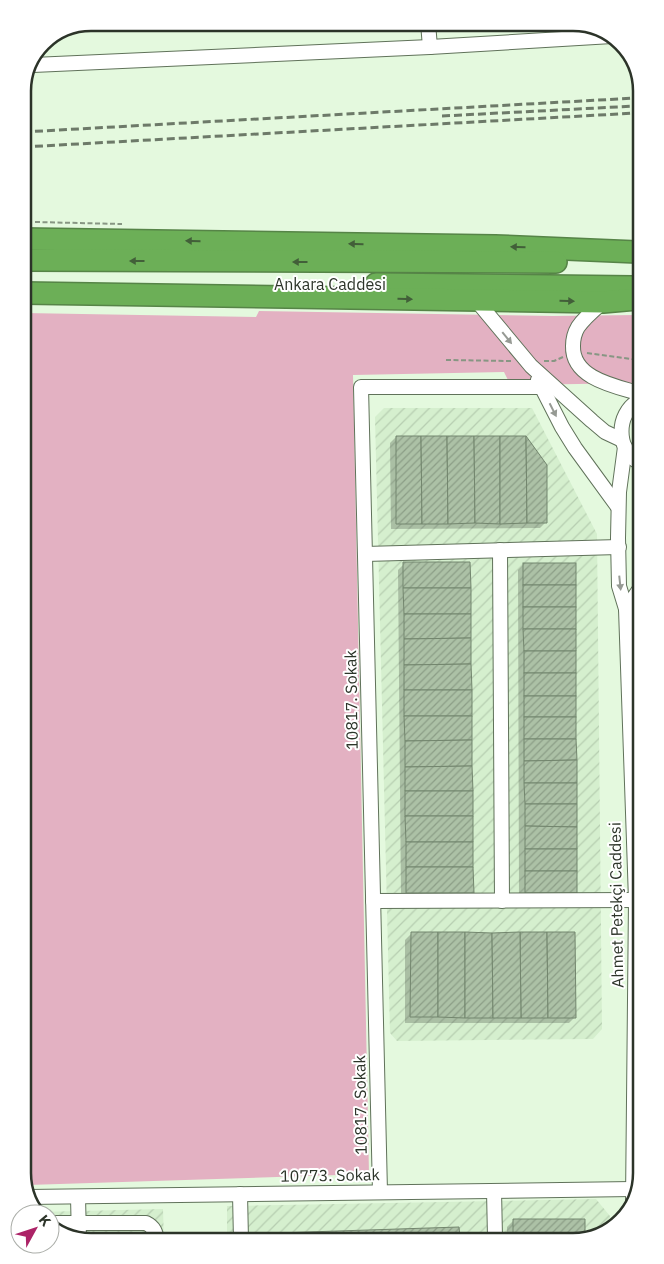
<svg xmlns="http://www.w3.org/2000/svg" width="664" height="1264" font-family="'IBM Plex Sans',sans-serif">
<defs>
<pattern id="industrial-furrows" width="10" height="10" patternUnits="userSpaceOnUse" patternTransform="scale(1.25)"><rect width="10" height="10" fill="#d5efce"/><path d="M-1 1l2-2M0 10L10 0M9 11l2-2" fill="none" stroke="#b7ceb1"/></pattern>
<pattern id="building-hatch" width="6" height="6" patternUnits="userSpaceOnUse" patternTransform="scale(1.25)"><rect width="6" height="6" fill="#acc1a6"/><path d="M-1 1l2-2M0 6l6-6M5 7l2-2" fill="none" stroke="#8c9e87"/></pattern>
</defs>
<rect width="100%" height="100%" fill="#e4f9de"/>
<!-- industrial -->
<g fill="url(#industrial-furrows)">
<path d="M384,408H532L597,534L602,1029L593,1039L397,1041L390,1033L375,417Z"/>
<path d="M596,1199L610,1216V1227L599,1236L227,1240V1206Z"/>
<path d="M163,1209L164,1241H87L53,1230L50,1226V1214H40L38,1212Z"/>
</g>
<!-- green -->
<path fill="#e3b1c2" d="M259,311L553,316L637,315L638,383L517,385L509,382L504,372L353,375L369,1174L28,1185L24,313L256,317Z"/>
<!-- shadow -->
<g fill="#0003">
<path d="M380,23H389L386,25Z"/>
<path d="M396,437L546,522L540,528L391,529L390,443Z"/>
<path d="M404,564L472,892L466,898L401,899L398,570Z"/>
<path d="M524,564L576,892L570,898H519L518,570Z"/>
<path d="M411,934L575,1017L569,1023H405V940Z"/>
<path d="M513,1221H583L584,1236L507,1237V1227Z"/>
</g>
<!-- building -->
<g fill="url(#building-hatch)" stroke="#73866e">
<path d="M396,436H421L422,524H396Z"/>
<path d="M421,436H447L448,524H422Z"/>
<path d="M447,436H474L475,523L448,524Z"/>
<path d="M474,436H500V524L475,523Z"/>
<path d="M500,436H526L527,523L500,524Z"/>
<path d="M526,436L547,465V523H527Z"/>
<path d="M403,562H470L471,588H403Z"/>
<rect x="523" y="563" width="53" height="22"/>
<rect x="523" y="585" width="53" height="22"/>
<path d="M403,588H471V614H404Z"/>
<rect x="523" y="607" width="53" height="22"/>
<path d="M404,614H471V638L404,639Z"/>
<path d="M523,629H576V651H524Z"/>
<path d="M471,638V664L404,665V639Z"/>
<rect x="524" y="651" width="52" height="22"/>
<path d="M471,664L472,690H404V665Z"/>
<rect x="524" y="673" width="52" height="23"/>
<rect x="404" y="690" width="68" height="26"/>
<rect x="524" y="696" width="52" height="21"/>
<path d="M404,716H472V740L405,741Z"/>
<rect x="524" y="717" width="52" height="22"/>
<path d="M524,739H576L577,760L524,761Z"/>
<path d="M472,740V766L405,767V741Z"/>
<path d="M577,760V783H524V761Z"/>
<path d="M472,766L473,791H405V767Z"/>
<path d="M524,783H577V804H525Z"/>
<rect x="405" y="791" width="68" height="25"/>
<path d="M525,804H577V827L525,826Z"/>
<path d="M405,816H473V842H406Z"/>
<path d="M525,826L577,827V849H525Z"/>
<rect x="406" y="842" width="67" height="25"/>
<rect x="525" y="849" width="52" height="22"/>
<path d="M406,867H473L474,893H406Z"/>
<rect x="525" y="871" width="52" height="22"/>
<path d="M411,932H438V1017H410Z"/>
<path d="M438,932H465V1018L438,1017Z"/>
<path d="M465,932L492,933L493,1018H465Z"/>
<path d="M520,932H547L548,1018H521Z"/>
<path d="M520,932L521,1018H493L492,933Z"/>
<path d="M547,932H575L576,1018H548Z"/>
<path d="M513,1219H585V1236L513,1237Z"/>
<path d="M459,1227L460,1238L247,1240V1234Z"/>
<path d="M144,1238V1241H90V1239Z"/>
</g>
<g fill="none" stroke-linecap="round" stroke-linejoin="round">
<!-- minor casing -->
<g stroke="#60725a" stroke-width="16">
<g id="minor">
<path d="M428,23L430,47"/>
<path d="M33,65L430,47L612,36"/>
<path d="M476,300L531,366L592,421L605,432L622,440"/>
<path d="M603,302C595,309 585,317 578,327C575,332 573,339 573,346C572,378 614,386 638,393"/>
<path d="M538,380L562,427L575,448L618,507"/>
<path d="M638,401C616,415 616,448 638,462"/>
<path d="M625,447L619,492L618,538L619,586L626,609L636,900L633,1201"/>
<path d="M500,550L502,901"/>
<path d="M365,554L619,547"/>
<path d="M626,609L639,590"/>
<path d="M373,901L636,900"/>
<path d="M494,1191L495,1237"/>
<path d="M380,1192L361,387H542"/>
<path d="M240,1194L241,1240"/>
<path d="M28,1197L633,1189"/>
<path d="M78,1197L79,1239"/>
<path d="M50,1223H146C154,1227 156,1232 157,1241"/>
</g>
</g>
<!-- highway casing -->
<g stroke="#568447" stroke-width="24">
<g id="highway">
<path d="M23,239L495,246L637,252"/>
<path d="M23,260L556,262"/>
<path d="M376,284L633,287"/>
<path d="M24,293L603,302L637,299"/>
</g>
</g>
<!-- path -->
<g stroke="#879683" stroke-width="2" stroke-dasharray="5 2.5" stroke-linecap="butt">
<path d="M35,222L122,224"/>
<path d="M587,353L638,360"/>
<path d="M446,360L511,361"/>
<path d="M544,361H554L563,357"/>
</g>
<!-- minor -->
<use href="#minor" stroke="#fff" stroke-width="14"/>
<!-- highway -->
<use href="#highway" stroke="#6caf57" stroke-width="21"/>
<!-- rail -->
<g stroke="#6d7a69" stroke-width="3" stroke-dasharray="8 4" stroke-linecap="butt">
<path d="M442,116L636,106"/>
<path d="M23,132L636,98"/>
<path d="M23,147L636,113"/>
</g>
</g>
<!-- one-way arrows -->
<defs><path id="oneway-solid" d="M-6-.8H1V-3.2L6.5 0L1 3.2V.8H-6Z" transform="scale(1.25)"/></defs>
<g fill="#425f39">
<use href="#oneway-solid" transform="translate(193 241) rotate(-179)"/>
<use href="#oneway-solid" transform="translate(356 244) rotate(-179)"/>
<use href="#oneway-solid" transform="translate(518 247) rotate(-178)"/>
<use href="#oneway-solid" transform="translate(137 261) rotate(-180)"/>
<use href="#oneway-solid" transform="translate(300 262) rotate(-180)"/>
<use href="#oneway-solid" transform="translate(405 299) rotate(1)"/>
<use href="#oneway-solid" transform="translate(567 301) rotate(1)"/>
</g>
<g fill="#969a94">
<use href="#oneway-solid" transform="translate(507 338) rotate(51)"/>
<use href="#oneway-solid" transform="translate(553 410) rotate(63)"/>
<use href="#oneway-solid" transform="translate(620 583) rotate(84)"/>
</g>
<g text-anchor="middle" stroke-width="4" stroke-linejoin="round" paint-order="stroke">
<!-- street labels -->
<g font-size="16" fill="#2c3429" stroke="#fff">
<text x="330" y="290">Ankara Caddesi</text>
<text transform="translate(351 700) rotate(-91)" y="6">10817. Sokak</text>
<text transform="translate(616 905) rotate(-91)" y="6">Ahmet Petekçi Caddesi</text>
<text transform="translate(360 1105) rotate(-91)" y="6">10817. Sokak</text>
<text transform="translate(330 1175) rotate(-1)" y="6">10773. Sokak</text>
</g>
</g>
<!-- crop -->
<path d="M0 0H664V1264H0ZM91 31H573A60 60 0 0 1 633 91V1173A60 60 0 0 1 573 1233H91A60 60 0 0 1 31 1173V91A60 60 0 0 1 91 31Z" fill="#fff" fill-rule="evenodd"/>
<path fill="none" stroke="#2c3429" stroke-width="2.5" d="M91 31H573A60 60 0 0 1 633 91V1173A60 60 0 0 1 573 1233H91A60 60 0 0 1 31 1173V91A60 60 0 0 1 91 31Z"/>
<!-- north arrow -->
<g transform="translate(35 1229) rotate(50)"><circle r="24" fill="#ffffff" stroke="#abaea9"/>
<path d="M0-4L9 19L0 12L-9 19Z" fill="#ac2367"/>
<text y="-8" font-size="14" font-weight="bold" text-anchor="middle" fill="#2c3429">K</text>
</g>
</svg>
